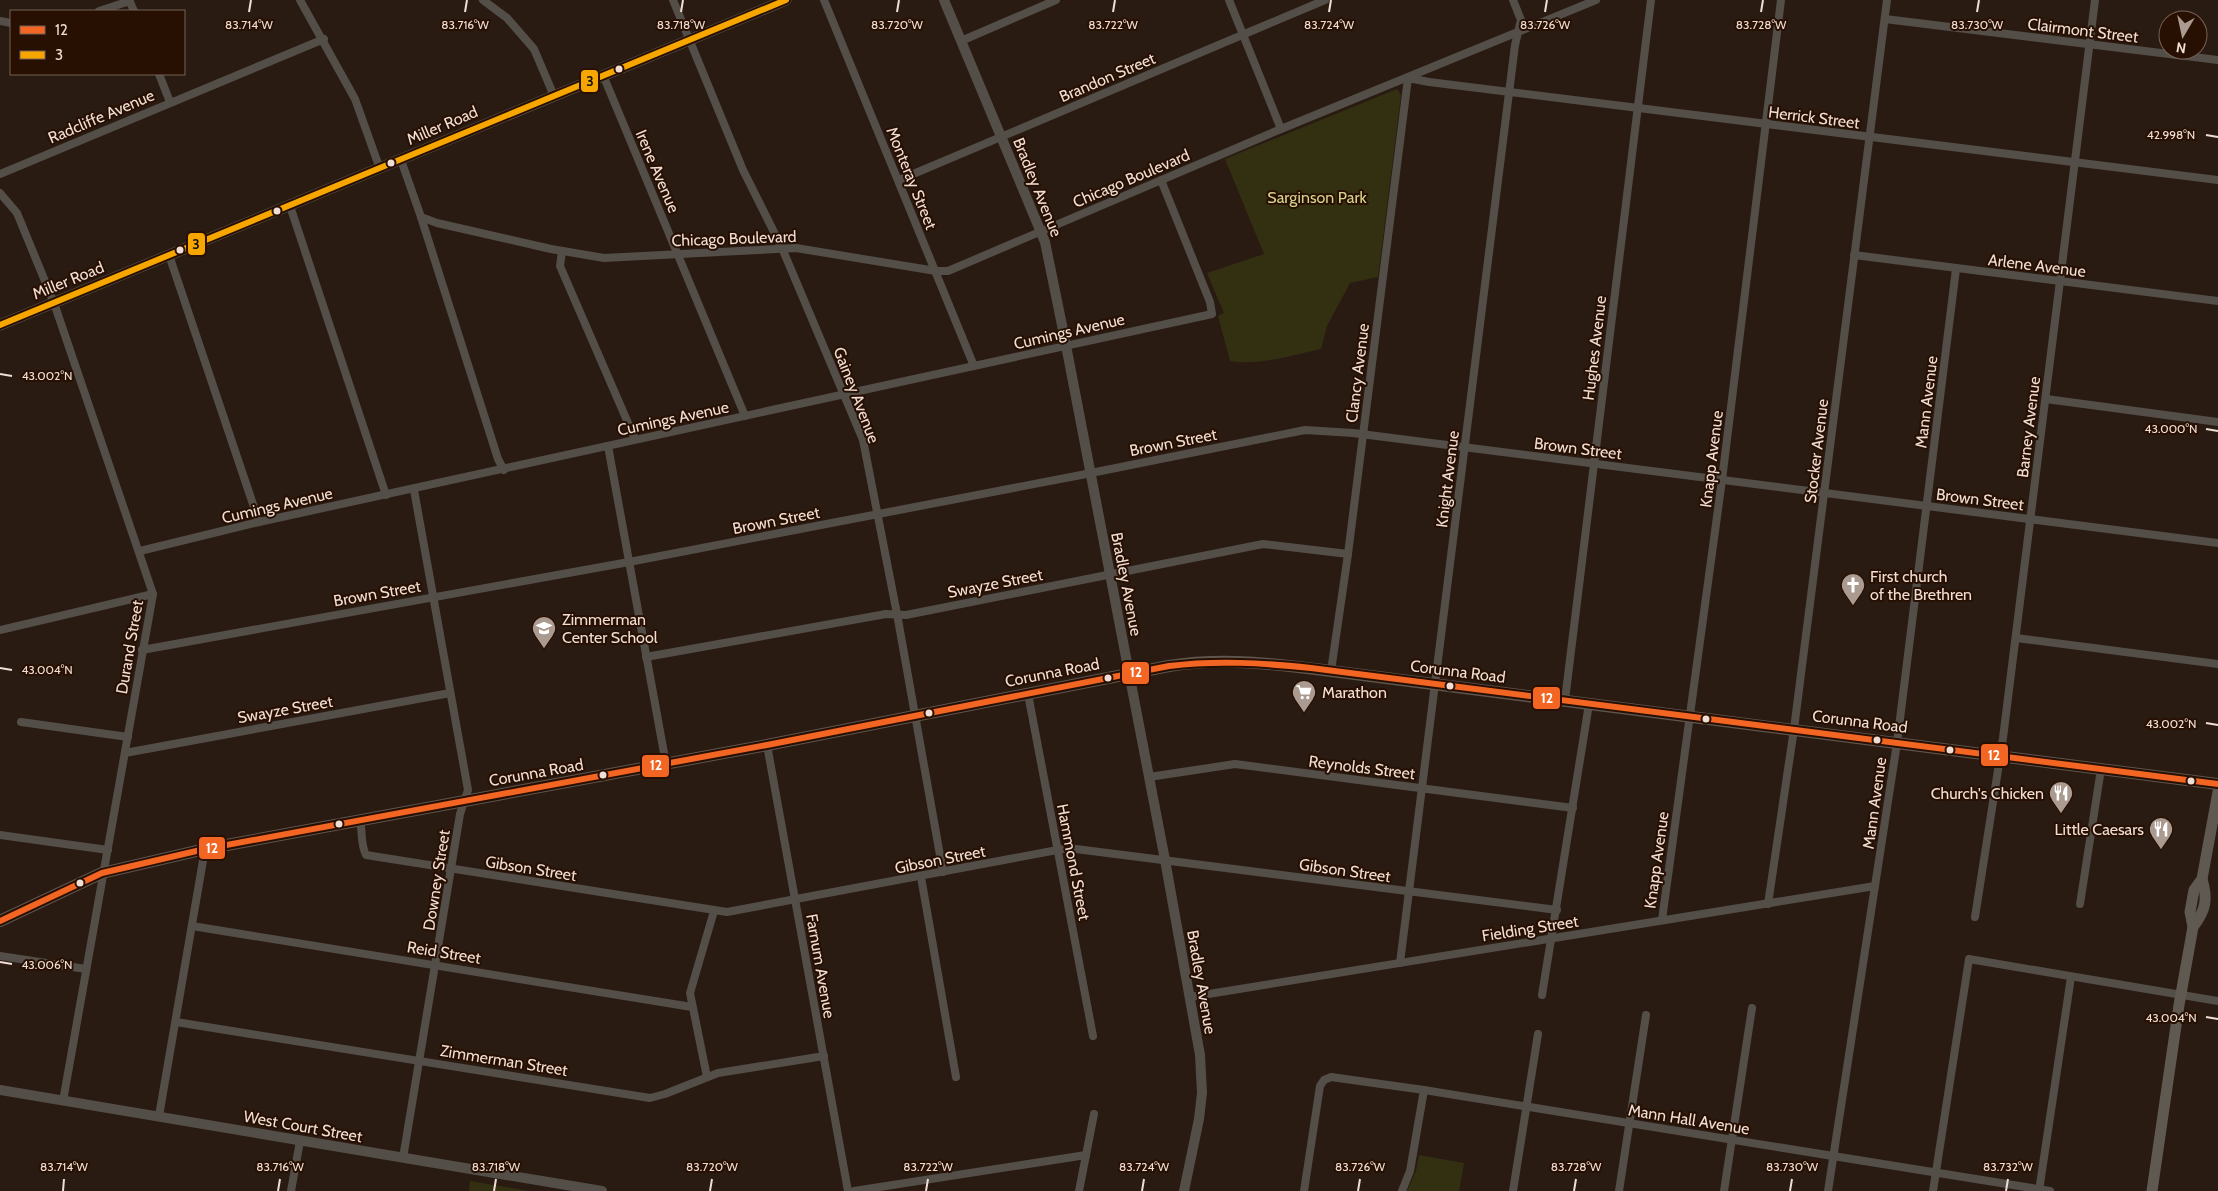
<svg xmlns="http://www.w3.org/2000/svg" width="2218" height="1191" font-family="Cabin,sans-serif">
<rect width="100%" height="100%" fill="#291b12"/>
<!-- green -->
<g fill="#333012">
<path d="M1397,89L1401,95L1378,277L1350,283L1327,326L1321,349C1292,355 1260,366 1230,361L1218,316L1224,313L1207,273L1264,254L1225,159Z"/>
<path d="M1419,1155L1464,1163L1459,1191H1407L1416,1171Z"/>
<path d="M470,1181L529,1191H469Z"/>
</g>
<g fill="none" stroke-linecap="round" stroke-linejoin="round">
<!-- minor -->
<g stroke="#544e48" stroke-width="8">
<path d="M129,0L134,11"/>
<path d="M300,0L355,99L380,169"/>
<path d="M483,0L507,18L534,49L554,96"/>
<path d="M673,0L743,170L782,248L863,440L897,614L943,872"/>
<path d="M824,0L974,366"/>
<path d="M1229,0L1281,129"/>
<path d="M99,11L130,1"/>
<path d="M1885,19L2218,60"/>
<path d="M0,21L11,23"/>
<path d="M961,41L1056,0"/>
<path d="M159,74L170,102"/>
<path d="M603,75L745,416"/>
<path d="M401,160L421,217L498,459L504,470"/>
<path d="M0,174L324,39"/>
<path d="M899,180L1325,0"/>
<path d="M0,193L17,213L54,303L153,594L63,1101"/>
<path d="M290,206L386,495"/>
<path d="M421,217L437,223L551,249L604,258L796,248L936,271H948L1281,129L1596,0"/>
<path d="M562,251L560,266L635,439"/>
<path d="M169,255L259,522"/>
<path d="M1854,255L2218,301"/>
<path d="M2046,399L2218,422"/>
<path d="M608,446L666,764"/>
<path d="M140,551L259,522L1212,314L1210,302L1161,180"/>
<path d="M0,630L153,594"/>
<path d="M2016,638L2218,664"/>
<path d="M142,650L629,562L1081,475L1305,430L1353,433L2218,543"/>
<path d="M646,657L886,614L906,615L1263,544L1348,554"/>
<path d="M1331,671L1348,554L1408,78L1429,82L2218,180"/>
<path d="M1028,694L1093,1036"/>
<path d="M1565,700L1651,0"/>
<path d="M21,722L128,737"/>
<path d="M767,745L848,1191"/>
<path d="M125,753L450,693"/>
<path d="M1149,777L1235,764L1573,808"/>
<path d="M360,821C363,833 360,843 366,855L727,912L1068,848L1557,910"/>
<path d="M0,835L108,850"/>
<path d="M921,877L956,1077"/>
<path d="M1768,904L1794,729L1887,0"/>
<path d="M2080,904L2101,769"/>
<path d="M1975,917L2003,738L2095,0"/>
<path d="M1662,920L1722,480L1781,0"/>
<path d="M192,926L692,1007"/>
<path d="M0,956L86,969"/>
<path d="M1400,963L1515,45L1521,20L1513,0"/>
<path d="M1542,995L1589,704"/>
<path d="M1190,997L1875,886"/>
<path d="M176,1022L650,1098L665,1094L718,1073L824,1056"/>
<path d="M707,1077L690,993L714,911"/>
<path d="M159,1116L205,849"/>
<path d="M403,1158L460,814L468,790L414,490"/>
<path d="M291,1191L300,1141"/>
<path d="M854,1191L1086,1155"/>
<path d="M1079,1191L1094,1114"/>
<path d="M1304,1191L1320,1086L1324,1080L1331,1077L1424,1090L2050,1191"/>
<path d="M1402,1191L1410,1171L1424,1090"/>
<path d="M1513,1191L1538,1034"/>
<path d="M1619,1191L1646,1015"/>
<path d="M1724,1191L1752,1008"/>
<path d="M1828,1191L1897,743L1956,269"/>
<path d="M1933,1191L1969,959L2218,1001"/>
<path d="M2039,1191L2071,977"/>
</g>
<!-- tertiary -->
<g stroke="#544e48" stroke-width="10">
<path d="M944,0L1045,242L1064,335L1165,860L1200,1055L1202,1093L1199,1119L1184,1191"/>
<path d="M0,1090L602,1191"/>
</g>
<!-- secondary -->
<g stroke="#5f5952" stroke-width="11">
<path d="M0,325L786,0"/>
<path d="M2193,927C2206,910 2208,899 2202,879"/>
<path d="M2152,1191L2179,1005L2193,927L2190,912L2194,890L2202,879L2218,792"/>
</g>
<!-- primary -->
<path stroke="#5f564e" stroke-width="12" d="M0,921L102,873L205,849L767,745L1169,666C1224,657 1276,664 1331,671L2218,784"/>
<!-- bus-1 casing -->
<g stroke="#270f02" stroke-width="10">
<path id="bus-1" d="M0,921L102,873L205,849L767,745L1169,666C1217,660 1263,663 1311,668L2218,784"/>
</g>
<!-- bus-2 casing -->
<g stroke="#270f02" stroke-width="10">
<path id="bus-2" d="M0,325L786,0"/>
</g>
<!-- bus-1 -->
<use href="#bus-1" stroke="#f26522" stroke-width="6"/>
<!-- bus-2 -->
<use href="#bus-2" stroke="#f7a600" stroke-width="6"/>
</g>
<!-- ticks -->
<path fill="none" stroke="#f0ded4" stroke-width="2" d="M249,12L251,0M465,12L467,0M681,12L683,0M897,12L899,0M1113,12L1115,0M1329,12L1331,0M1545,12L1547,0M1761,12L1763,0M1977,12L1979,0M2206,135L2218,137M0,374L12,376M2206,429L2218,431M0,668L12,670M2206,723L2218,725M0,962L12,964M2206,1017L2218,1019M63,1191L64,1179M278,1191L280,1179M494,1191L496,1179M710,1191L712,1179M926,1191L928,1179M1142,1191L1144,1179M1358,1191L1360,1179M1574,1191L1576,1179M1790,1191L1792,1179M2006,1191L2008,1179"/>
<!-- icons -->
<defs>
<g id="church-pin" transform="scale(1.25)"><path d="M0 17L-7.5 6A9.5 9.5 0 1 1 7.5 6Z" fill="#aa9a90" stroke="#270f02"/><path d="M-1.2-6h2.4v3.5h3.3v2.4h-3.3V6h-2.4V-.1h-3.3v-2.4h3.3Z" fill="#fff"/></g>
<g id="school-pin" transform="scale(1.25)"><path d="M0 17L-7.5 6A9.5 9.5 0 1 1 7.5 6Z" fill="#aa9a90" stroke="#270f02"/><path d="M0-5L7-2L0 1L-7-2ZM-4 1L0 2.5L4 1V4Q0 6-4 4Z" fill="#fff"/></g>
<g id="supermarket-pin" transform="scale(1.25)"><path d="M0 17L-7.5 6A9.5 9.5 0 1 1 7.5 6Z" fill="#aa9a90" stroke="#270f02"/><path d="M-6-5.5h2.5l.6 2H6L4.5 2H-2.5L-4.4-4H-6ZM-1.5 3.2a1.3 1.3 0 1 0 .1 0ZM3 3.2a1.3 1.3 0 1 0 .1 0Z" fill="#fff"/></g>
<g id="restaurant-pin" transform="scale(1.25)"><path d="M0 17L-7.5 6A9.5 9.5 0 1 1 7.5 6Z" fill="#aa9a90" stroke="#270f02"/><path d="M-5-6h1v4h1v-4h1v4h1v-4h1v5L-1.5 .5V6h-2V.5L-5-1ZM5-6V6H3V1.5H1.5Q1.5-4 5-6Z" fill="#fff"/></g>
</defs>
<g fill-rule="evenodd">
<use href="#church-pin" x="1853" y="585"/>
<use href="#school-pin" x="544" y="628"/>
<use href="#supermarket-pin" x="1304" y="692"/>
<use href="#restaurant-pin" x="2061" y="793"/>
<use href="#restaurant-pin" x="2161" y="829"/>
</g>
<!-- markers -->
<g fill="#f0ded4" stroke="#270f02" stroke-width="2">
<circle cx="619" cy="69" r="4.5"/>
<circle cx="391" cy="163" r="4.5"/>
<circle cx="277" cy="211" r="4.5"/>
<circle cx="180" cy="250" r="4.5"/>
<circle cx="1108" cy="678" r="4.5"/>
<circle cx="1450" cy="686" r="4.5"/>
<circle cx="929" cy="713" r="4.5"/>
<circle cx="1706" cy="719" r="4.5"/>
<circle cx="1877" cy="740" r="4.5"/>
<circle cx="1950" cy="750" r="4.5"/>
<circle cx="603" cy="775" r="4.5"/>
<circle cx="2191" cy="781" r="4.5"/>
<circle cx="339" cy="824" r="4.5"/>
<circle cx="80" cy="883" r="4.5"/>
</g>
<g text-anchor="middle" stroke-width="4" stroke-linejoin="round" paint-order="stroke">
<!-- street labels -->
<g font-size="16" fill="#f0ded4" stroke="#270f02">
<text transform="translate(2083 30) rotate(7)" y="6">Clairmont Street</text>
<text transform="translate(1107 77) rotate(-23)" y="6">Brandon Street</text>
<text transform="translate(101 116) rotate(-23)" y="6">Radcliffe Avenue</text>
<text transform="translate(1814 117) rotate(7)" y="6">Herrick Street</text>
<text transform="translate(442 125) rotate(-23)" y="6">Miller Road</text>
<text transform="translate(658 171) rotate(67)" y="6">Irene Avenue</text>
<text transform="translate(912 178) rotate(68)" y="6">Monteray Street</text>
<text transform="translate(1131 178) rotate(-23)" y="6">Chicago Boulevard</text>
<text transform="translate(1038 187) rotate(68)" y="6">Bradley Avenue</text>
<text transform="translate(734 238) rotate(-2)" y="6">Chicago Boulevard</text>
<text transform="translate(2037 265) rotate(7)" y="6">Arlene Avenue</text>
<text transform="translate(68 280) rotate(-22)" y="6">Miller Road</text>
<text transform="translate(1069 331) rotate(-13)" y="6">Cumings Avenue</text>
<text transform="translate(1594 348) rotate(-83)" y="6">Hughes Avenue</text>
<text transform="translate(1357 373) rotate(-83)" y="6">Clancy Avenue</text>
<text transform="translate(857 395) rotate(69)" y="6">Gainey Avenue</text>
<text transform="translate(1926 402) rotate(-83)" y="6">Mann Avenue</text>
<text transform="translate(673 418) rotate(-12)" y="6">Cumings Avenue</text>
<text transform="translate(2028 427) rotate(-83)" y="6">Barney Avenue</text>
<text transform="translate(1173 442) rotate(-11)" y="6">Brown Street</text>
<text transform="translate(1578 448) rotate(7)" y="6">Brown Street</text>
<text transform="translate(1816 451) rotate(-83)" y="6">Stocker Avenue</text>
<text transform="translate(1711 459) rotate(-83)" y="6">Knapp Avenue</text>
<text transform="translate(1447 479) rotate(-83)" y="6">Knight Avenue</text>
<text transform="translate(1980 499) rotate(7)" y="6">Brown Street</text>
<text transform="translate(277 505) rotate(-13)" y="6">Cumings Avenue</text>
<text transform="translate(776 520) rotate(-11)" y="6">Brown Street</text>
<text transform="translate(995 583) rotate(-11)" y="6">Swayze Street</text>
<text transform="translate(1127 584) rotate(79)" y="6">Bradley Avenue</text>
<text transform="translate(377 593) rotate(-10)" y="6">Brown Street</text>
<text transform="translate(129 647) rotate(-80)" y="6">Durand Street</text>
<text transform="translate(1458 671) rotate(7)" y="6">Corunna Road</text>
<text transform="translate(1052 672) rotate(-11)" y="6">Corunna Road</text>
<text transform="translate(285 709) rotate(-10)" y="6">Swayze Street</text>
<text transform="translate(1860 721) rotate(7)" y="6">Corunna Road</text>
<text transform="translate(1362 767) rotate(7)" y="6">Reynolds Street</text>
<text transform="translate(536 772) rotate(-10)" y="6">Corunna Road</text>
<text transform="translate(1874 803) rotate(-82)" y="6">Mann Avenue</text>
<text transform="translate(940 859) rotate(-11)" y="6">Gibson Street</text>
<text transform="translate(1656 860) rotate(-82)" y="6">Knapp Avenue</text>
<text transform="translate(1074 862) rotate(79)" y="6">Hammond Street</text>
<text transform="translate(531 868) rotate(9)" y="6">Gibson Street</text>
<text transform="translate(1345 870) rotate(8)" y="6">Gibson Street</text>
<text transform="translate(436 880) rotate(-81)" y="6">Downey Street</text>
<text transform="translate(1530 928) rotate(-9)" y="6">Fielding Street</text>
<text transform="translate(444 952) rotate(9)" y="6">Reid Street</text>
<text transform="translate(821 966) rotate(80)" y="6">Farnum Avenue</text>
<text transform="translate(1202 982) rotate(80)" y="6">Bradley Avenue</text>
<text transform="translate(504 1060) rotate(9)" y="6">Zimmerman Street</text>
<text transform="translate(1689 1119) rotate(9)" y="6">Mann Hall Avenue</text>
<text transform="translate(303 1126) rotate(10)" y="6">West Court Street</text>
</g>
<!-- park labels -->
<g font-size="16" fill="#d6d48c" stroke="#270f02">
<text x="1317" y="203">Sarginson Park</text>
</g>
<!-- poi labels -->
<g font-size="16" fill="#f0ded4" stroke="#270f02" text-anchor="start">
<text x="1870" y="582">First church<tspan x="1870" dy="18">of the Brethren</tspan></text>
<text x="562" y="625">Zimmerman<tspan x="562" dy="18">Center School</tspan></text>
<text x="1322" y="698">Marathon</text>
<text x="2044" y="799" text-anchor="end">Church's Chicken</text>
<text x="2144" y="835" text-anchor="end">Little Caesars</text>
</g>
</g>
<g font-size="12" text-anchor="middle" fill="#f0ded4" stroke="#270f02" stroke-width="4" stroke-linejoin="round" paint-order="stroke">
<text x="249" y="29">83.714°W</text>
<text x="465" y="29">83.716°W</text>
<text x="681" y="29">83.718°W</text>
<text x="897" y="29">83.720°W</text>
<text x="1113" y="29">83.722°W</text>
<text x="1329" y="29">83.724°W</text>
<text x="1545" y="29">83.726°W</text>
<text x="1761" y="29">83.728°W</text>
<text x="1977" y="29">83.730°W</text>
<text x="2171" y="139">42.998°N</text>
<text x="47" y="380">43.002°N</text>
<text x="2171" y="433">43.000°N</text>
<text x="47" y="674">43.004°N</text>
<text x="2171" y="728">43.002°N</text>
<text x="47" y="969">43.006°N</text>
<text x="2171" y="1022">43.004°N</text>
<text x="64" y="1171">83.714°W</text>
<text x="280" y="1171">83.716°W</text>
<text x="496" y="1171">83.718°W</text>
<text x="712" y="1171">83.720°W</text>
<text x="928" y="1171">83.722°W</text>
<text x="1144" y="1171">83.724°W</text>
<text x="1360" y="1171">83.726°W</text>
<text x="1576" y="1171">83.728°W</text>
<text x="1792" y="1171">83.730°W</text>
<text x="2008" y="1171">83.732°W</text>
</g>
<g stroke="#270f02" stroke-width="2">
<rect x="580" y="69" width="19" height="24" rx="5" fill="#f7a600"/>
<rect x="187" y="232" width="19" height="24" rx="5" fill="#f7a600"/>
<rect x="1121" y="661" width="29" height="24" rx="5" fill="#f26522"/>
<rect x="1532" y="686" width="29" height="24" rx="5" fill="#f26522"/>
<rect x="1980" y="743" width="29" height="24" rx="5" fill="#f26522"/>
<rect x="641" y="754" width="29" height="24" rx="5" fill="#f26522"/>
<rect x="198" y="836" width="28" height="24" rx="5" fill="#f26522"/>
</g>
<g font-size="14" text-anchor="middle" font-weight="bold" fill="#fff">
<text x="1136" y="677">12</text>
<text x="1547" y="703">12</text>
<text x="1994" y="760">12</text>
<text x="656" y="770">12</text>
<text x="212" y="853">12</text>
</g>
<g font-size="14" text-anchor="middle" font-weight="bold" fill="#111">
<text x="590" y="86">3</text>
<text x="196" y="249">3</text>
</g>
<!-- legend -->
<rect x="10" y="10" width="175" height="65" fill="#270f02" stroke="#776256"/>
<rect x="20" y="26" width="25" height="8" fill="#f26522" stroke="#776256"/>
<text x="55" y="35" font-size="15" fill="#f0ded4">12</text>
<rect x="20" y="51" width="25" height="8" fill="#f7a600" stroke="#776256"/>
<text x="55" y="60" font-size="15" fill="#f0ded4">3</text>
<!-- north arrow -->
<g transform="translate(2183 35) rotate(189)"><circle r="24" fill="#270f02" stroke="#776256"/>
<path d="M0-4L9 19L0 12L-9 19Z" fill="#aa9a90"/>
<text y="-8" font-size="14" font-weight="bold" text-anchor="middle" fill="#f0ded4">N</text>
</g>
</svg>
